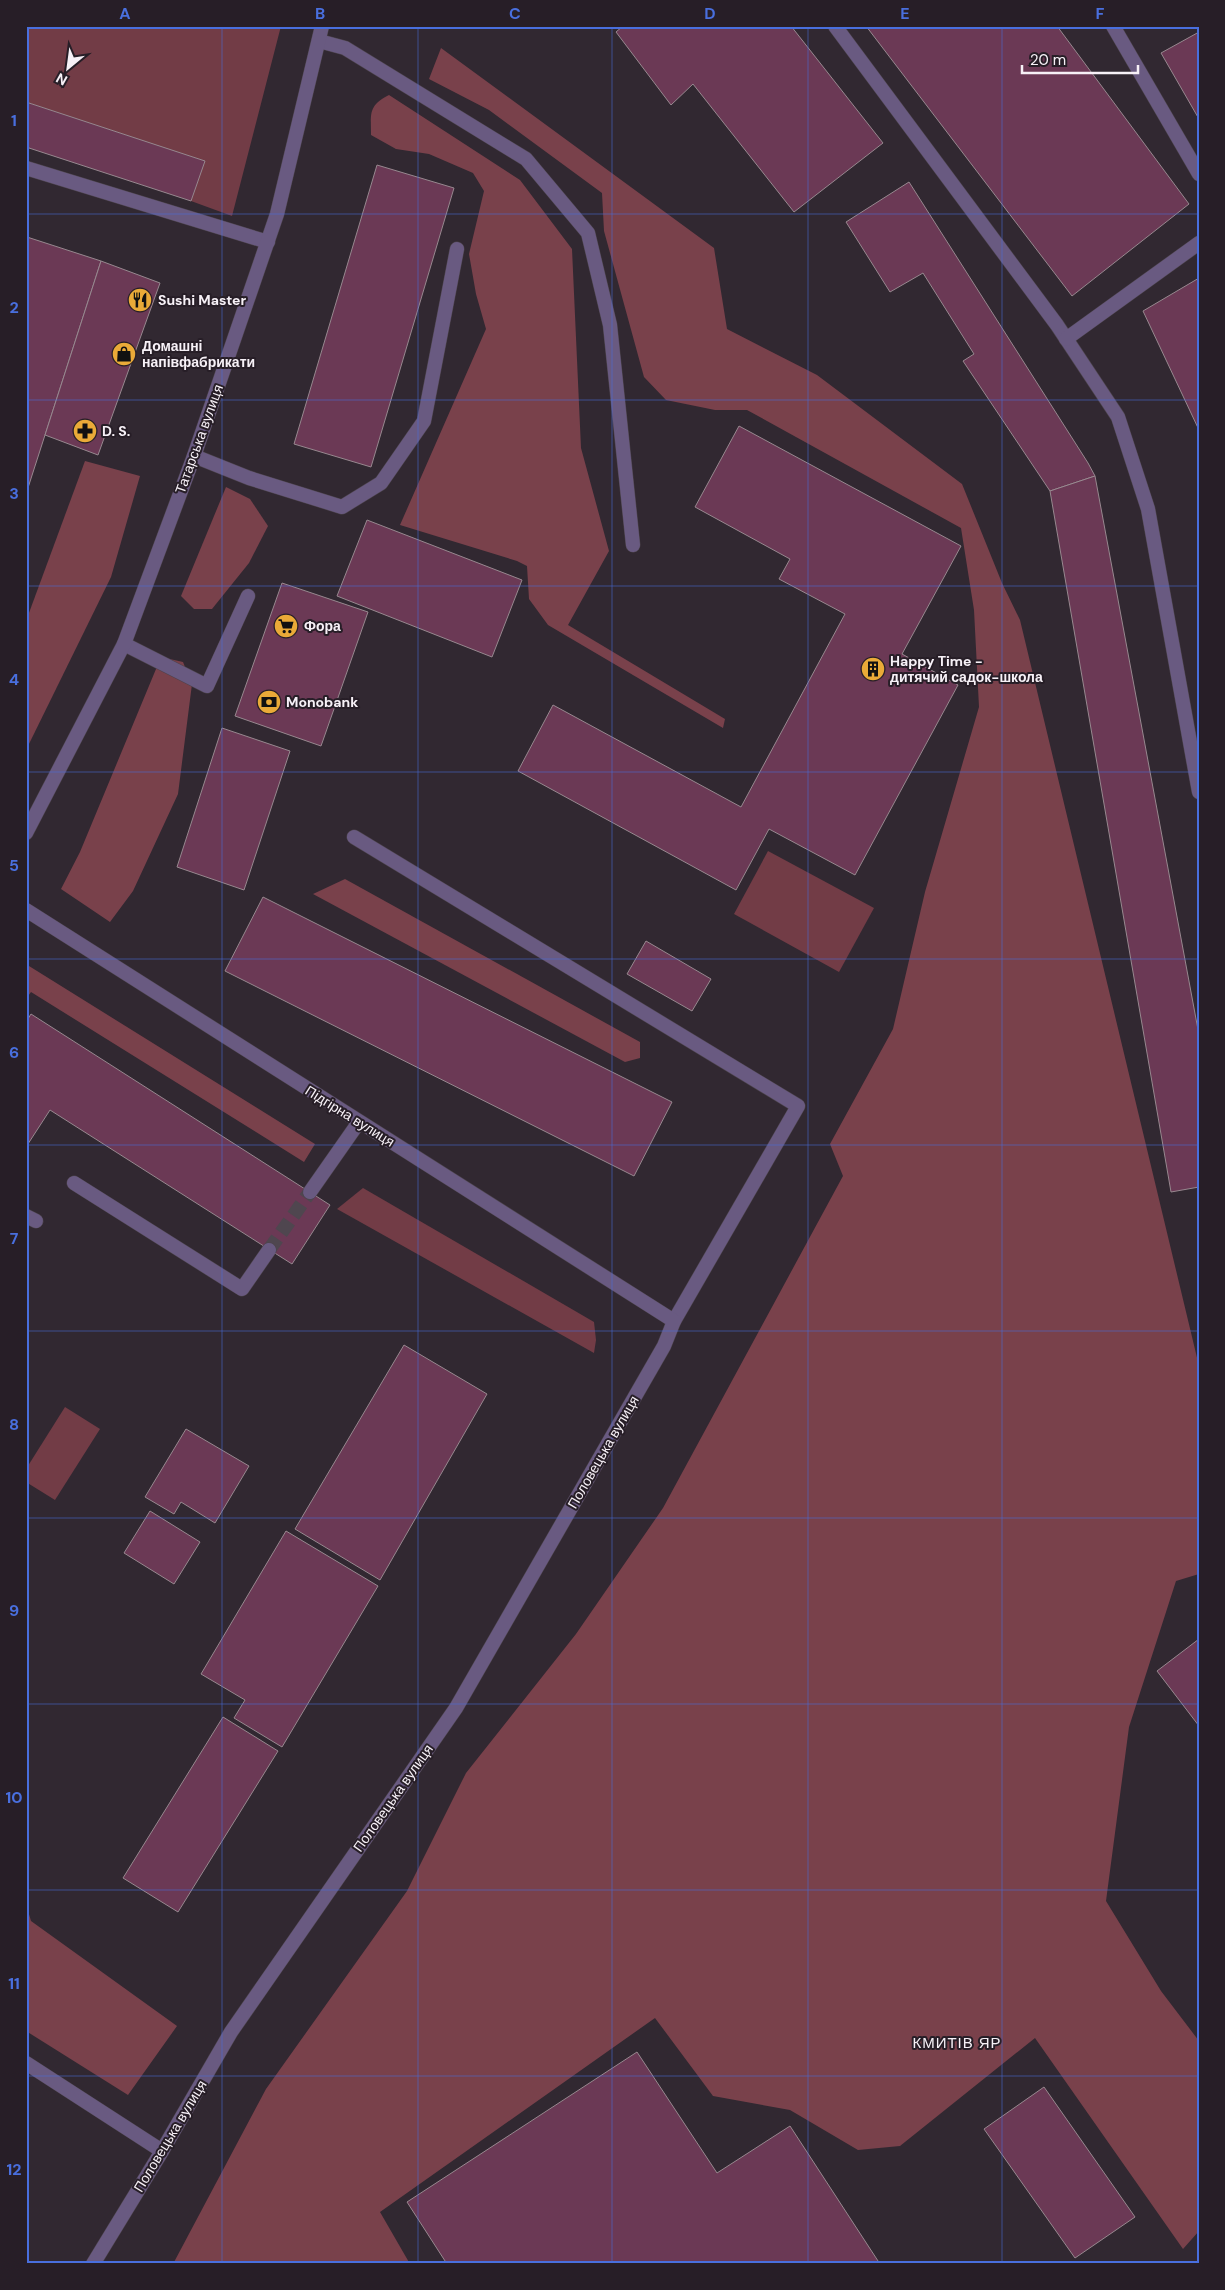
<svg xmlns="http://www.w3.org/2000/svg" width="1225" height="2290" font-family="'DM Sans',sans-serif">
<rect width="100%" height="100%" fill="#312831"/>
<!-- green -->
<g fill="#723c46">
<path d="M26,26H281L232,216L191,201L204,161L26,102Z"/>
<path d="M768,851L874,908L839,972L734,914Z"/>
<path d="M363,1188L594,1322L596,1340L594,1353L337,1209Z"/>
<path d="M65,1407L100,1429L55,1500L26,1482V1469Z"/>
</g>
<!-- forest -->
<g fill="#79414b">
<path d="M441,48L714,248L727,329L817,375L962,484L1002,583L1020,620L1199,1366V1574L1176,1581L1129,1727L1106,1901L1161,1991L1199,2041V2231L1183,2249L1035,2038L900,2146L858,2150L790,2110L713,2096L655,2018L380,2212L410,2264H173L266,2089L407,1891L466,1773L576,1634L663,1508L843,1176L830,1144L893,1029L925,892L979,707L974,610L961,528L747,410H715L666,400L644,377L604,231L602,193L489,110L429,79Z"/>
<path d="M389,95L520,180L572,249L581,448L609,551L568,625L725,719L723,728L548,625L529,599L527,566L517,561L400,525L486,329L476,294L469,254L484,191L473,173L429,154L396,149L371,135C371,113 368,106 389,95Z"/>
<path d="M85,461L140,476L111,577L26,750V621Z"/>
<path d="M226,487L250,499L268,526L249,563L212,609H194L181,596Z"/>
<path d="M161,657L183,662L192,684L178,794L133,891L110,922L61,889L80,852Z"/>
<path d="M345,879L640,1042V1058L625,1062L313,894Z"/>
<path d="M29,966L315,1144L304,1162L31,992L26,999V970Z"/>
<path d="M26,1904L31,1921L177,2026L128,2095L26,2031Z"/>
</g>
<!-- building -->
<g fill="#6b3955" stroke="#97888f">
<path d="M623,26H791L883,143L794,212L693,84L671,105L616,32Z"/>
<path d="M866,26H1057L1189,204L1072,296Z"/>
<path d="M1199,32V119L1161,53Z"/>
<path d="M26,102L205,161L191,201L26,147Z"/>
<path d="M377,165L454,188L371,467L294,444Z"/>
<path d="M909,182L1088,463L1095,476L1050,491L963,361L974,354L923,273L890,292L846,222Z"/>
<path d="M27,237L101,261L26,494V240Z"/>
<path d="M101,261L160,283L98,455L45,435Z"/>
<path d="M1199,278V430L1143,311Z"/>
<path d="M739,426L961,546L902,654L958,685L855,875L769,829L736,890L518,771L553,705L741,807L845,614L779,579L790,559L695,507Z"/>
<path d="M1095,476L1199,1035V1187L1171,1192L1050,491Z"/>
<path d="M367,520L522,580L492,657L337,596Z"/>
<path d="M282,583L368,612L321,746L235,716Z"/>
<path d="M222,728L290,751L244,890L177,867Z"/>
<path d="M263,897L672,1102L634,1176L225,971Z"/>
<path d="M646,941L711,979L692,1011L627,974Z"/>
<path d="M31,1014L330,1205L292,1264L50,1110L26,1147V1022Z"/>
<path d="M404,1345L487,1394L380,1580L295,1529Z"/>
<path d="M186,1429L249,1466L215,1523L181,1502L174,1514L145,1497Z"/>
<path d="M150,1511L200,1542L174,1584L124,1553Z"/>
<path d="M286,1531L378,1586L282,1747L234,1718L245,1700L201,1674Z"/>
<path d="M1199,1639V1726L1157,1671Z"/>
<path d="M223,1717L278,1751L178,1912L123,1878Z"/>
<path d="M637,2052L717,2173L790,2126L880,2264H447L407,2202Z"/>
<path d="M1044,2087L1135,2217L1075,2258L984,2129Z"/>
</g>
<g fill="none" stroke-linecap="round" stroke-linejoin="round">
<!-- minor-tunnel -->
<path stroke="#4f464f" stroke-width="14" stroke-dasharray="14 7" stroke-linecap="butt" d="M269,1250L310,1192"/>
<!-- service casing -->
<g stroke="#4d444d" stroke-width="15">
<g id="service">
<path d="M835,26L1057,325L1118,417L1148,509L1199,792"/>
<path d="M1113,26L1199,174"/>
<path d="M319,41L345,48L526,159L588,233L610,325L633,545"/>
<path d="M26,168L268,242"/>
<path d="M1066,339L1199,243"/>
<path d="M194,456L249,478L342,507L381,483L424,421L457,249"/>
<path d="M124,644L207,686L248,596"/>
<path d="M354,837L798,1106L674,1321"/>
<path d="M26,1216L36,1221"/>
<path d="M26,2063L162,2151"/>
</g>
</g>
<!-- minor casing -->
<g stroke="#4d444d" stroke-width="15">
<g id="minor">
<path d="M26,833L124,644L194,456L277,214L322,26"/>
<path d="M26,910L674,1321L664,1346L456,1708L231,2032L162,2151L93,2264"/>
<path d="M74,1183L242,1289L269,1250"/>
<path d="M310,1192L359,1122"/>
</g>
</g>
<!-- service -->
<use href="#service" stroke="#695a81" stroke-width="14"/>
<!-- minor -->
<use href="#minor" stroke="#695a81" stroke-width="14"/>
</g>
<!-- grid -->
<path fill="none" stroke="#496fde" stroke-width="1" stroke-opacity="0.55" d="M222,26V2264M418,26V2264M612,26V2264M808,26V2264M1002,26V2264M26,214H1199M26,400H1199M26,586H1199M26,772H1199M26,959H1199M26,1145H1199M26,1331H1199M26,1518H1199M26,1704H1199M26,1890H1199M26,2076H1199"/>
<!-- icons -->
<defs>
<g id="restaurant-disc" transform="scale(1.25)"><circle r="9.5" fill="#eaaa38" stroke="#271e27"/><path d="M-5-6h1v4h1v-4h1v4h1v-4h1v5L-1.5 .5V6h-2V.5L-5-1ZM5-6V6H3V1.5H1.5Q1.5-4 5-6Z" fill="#111"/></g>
<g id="shop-disc" transform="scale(1.25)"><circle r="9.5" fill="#eaaa38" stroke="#271e27"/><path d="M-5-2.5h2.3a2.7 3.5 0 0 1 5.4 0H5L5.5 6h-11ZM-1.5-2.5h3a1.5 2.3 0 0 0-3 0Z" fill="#111"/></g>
<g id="pharmacy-disc" transform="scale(1.25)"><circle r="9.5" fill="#eaaa38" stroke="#271e27"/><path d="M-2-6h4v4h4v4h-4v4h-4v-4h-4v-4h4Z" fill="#111"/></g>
<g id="supermarket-disc" transform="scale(1.25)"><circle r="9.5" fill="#eaaa38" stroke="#271e27"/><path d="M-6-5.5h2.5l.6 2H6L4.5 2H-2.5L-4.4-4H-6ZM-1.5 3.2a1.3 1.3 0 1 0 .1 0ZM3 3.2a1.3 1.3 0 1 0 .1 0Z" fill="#111"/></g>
<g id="building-disc" transform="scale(1.25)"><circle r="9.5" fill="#eaaa38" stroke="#271e27"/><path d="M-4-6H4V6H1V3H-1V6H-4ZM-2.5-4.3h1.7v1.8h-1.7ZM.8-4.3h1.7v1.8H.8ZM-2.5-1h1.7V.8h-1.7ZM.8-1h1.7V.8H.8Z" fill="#111"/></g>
<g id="bank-disc" transform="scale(1.25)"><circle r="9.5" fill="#eaaa38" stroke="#271e27"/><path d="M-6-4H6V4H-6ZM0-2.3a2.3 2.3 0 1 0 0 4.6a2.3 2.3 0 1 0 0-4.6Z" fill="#111"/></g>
</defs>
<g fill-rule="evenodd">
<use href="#restaurant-disc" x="140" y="300"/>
<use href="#shop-disc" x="124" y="354"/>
<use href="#pharmacy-disc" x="85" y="431"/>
<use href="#supermarket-disc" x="286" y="626"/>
<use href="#building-disc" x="873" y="669"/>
<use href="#bank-disc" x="269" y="702"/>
</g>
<g text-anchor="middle" stroke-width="4" stroke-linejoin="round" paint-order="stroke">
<!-- poi labels -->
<g font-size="14" font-weight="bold" fill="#f7f1f7" stroke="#271e27" text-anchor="start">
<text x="158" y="305">Sushi Master</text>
<text x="142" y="351">Домашні<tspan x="142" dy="16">напівфабрикати</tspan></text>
<text x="102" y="436">D. S.</text>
<text x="304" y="631">Фора</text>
<text x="890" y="666">Happy Time -<tspan x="890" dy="16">дитячий садок-школа</tspan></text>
<text x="286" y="707">Monobank</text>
</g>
<!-- street labels -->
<g font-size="14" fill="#f7f1f7" stroke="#271e27">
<text transform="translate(199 439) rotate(-70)" y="5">Татарська вулиця</text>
<text transform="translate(350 1116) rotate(32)" y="5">Підгірна вулиця</text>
<text transform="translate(603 1452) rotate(-60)" y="5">Половецька вулиця</text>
<text transform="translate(393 1798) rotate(-55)" y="5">Половецька вулиця</text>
<text transform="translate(170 2136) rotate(-59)" y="5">Половецька вулиця</text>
</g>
<!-- neighbourhood labels -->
<g font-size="15" letter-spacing="1" fill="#f7f1f7" stroke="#271e27">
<text x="957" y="2048">КМИТІВ ЯР</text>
</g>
</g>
<!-- border -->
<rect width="1225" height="2290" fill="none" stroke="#271e27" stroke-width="55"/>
<!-- north arrow -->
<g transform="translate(68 68) rotate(209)" stroke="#271e27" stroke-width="4" paint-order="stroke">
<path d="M0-4L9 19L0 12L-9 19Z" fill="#f7f1f7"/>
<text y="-8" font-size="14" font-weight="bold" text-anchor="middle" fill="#f7f1f7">N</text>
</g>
<!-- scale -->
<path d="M1022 65v8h116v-8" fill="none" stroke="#f7f1f7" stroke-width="2.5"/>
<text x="1030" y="65" font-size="15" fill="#f7f1f7" stroke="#271e27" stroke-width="4" paint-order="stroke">20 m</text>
<rect x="28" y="28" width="1170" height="2234" fill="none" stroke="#496fde" stroke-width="2"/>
<g font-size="16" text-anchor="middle" font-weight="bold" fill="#496fde">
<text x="125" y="19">A</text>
<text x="320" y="19">B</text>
<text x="515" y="19">C</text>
<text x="710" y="19">D</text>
<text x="905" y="19">E</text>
<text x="1100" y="19">F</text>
<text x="14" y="126">1</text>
<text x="14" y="313">2</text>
<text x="14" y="499">3</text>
<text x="14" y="685">4</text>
<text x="14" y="871">5</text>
<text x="14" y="1058">6</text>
<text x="14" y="1244">7</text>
<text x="14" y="1430">8</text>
<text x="14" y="1616">9</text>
<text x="14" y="1803">10</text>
<text x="14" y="1989">11</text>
<text x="14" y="2175">12</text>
</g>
</svg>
